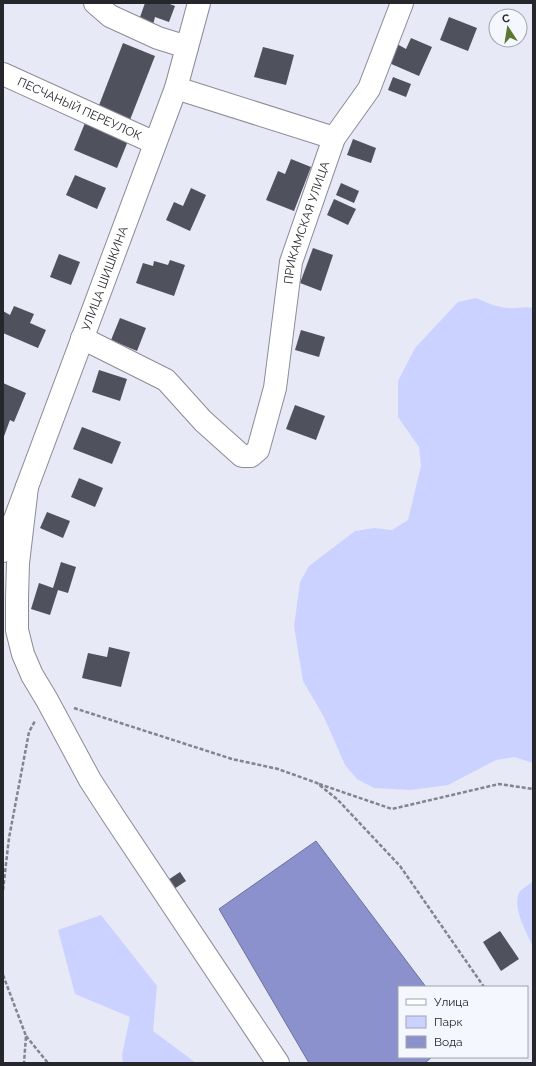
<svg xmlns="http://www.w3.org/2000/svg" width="536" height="1066" font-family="Raleway,sans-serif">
<rect width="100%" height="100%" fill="#e7e9f6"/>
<!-- green -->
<g fill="#ccd2ff">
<path d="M476,298C486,302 496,307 507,308C516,309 524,306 533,308V763L514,757L496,760L448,785L411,790L374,788L357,779L345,765L324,717L303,681L294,626L300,582L309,566L355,531L374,528L392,530L408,520L421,466L419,447L398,417V381L415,348L458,302Z"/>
<path d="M533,881V947C527,933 512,908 519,893C521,889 529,885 533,881Z"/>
<path d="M101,915L157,986L153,1031L196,1063H123L122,1055L130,1017L75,994L58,930Z"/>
</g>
<!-- water -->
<path fill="#8a91cc" stroke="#6c719c" d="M316,841L426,987H399V1057H432L425,1063H309L219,909Z"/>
<!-- building -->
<g fill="#4f515c">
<path d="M145,3H167L175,6L169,22L155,17L153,25L139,20Z"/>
<path d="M449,17L477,28L468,51L440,40Z"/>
<path d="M411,38L432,47L419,76L389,63L397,44L406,49Z"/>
<path d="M123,43L155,56L128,125L96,113Z"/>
<path d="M263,47L294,55L286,85L254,77Z"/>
<path d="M393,77L411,84L406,97L388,90Z"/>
<path d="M85,123L128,141L117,168L74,150Z"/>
<path d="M353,139L376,148L371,163L347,155Z"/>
<path d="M291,159L311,167L294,211L266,200L278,171L285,174Z"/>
<path d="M75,175L106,188L97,209L66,195Z"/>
<path d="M341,183L359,191L354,203L336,195Z"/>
<path d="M191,188L206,195L190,231L166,220L174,202L183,206Z"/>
<path d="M334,199L356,209L348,225L327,215Z"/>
<path d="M313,248L333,255L321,291L300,283Z"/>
<path d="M59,254L80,262L71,285L50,277Z"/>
<path d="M170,260L185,265L174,296L136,283L143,263L153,266L154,261L168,265Z"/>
<path d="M14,306L34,314L30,323L46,330L38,348L3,333V311L10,315Z"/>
<path d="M120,318L146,328L137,351L111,340Z"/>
<path d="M301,330L325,337L319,357L295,350Z"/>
<path d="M99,370L127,379L120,401L92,392Z"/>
<path d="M3,383L26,393L14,422L10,420L3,439Z"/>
<path d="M295,405L325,416L316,440L286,429Z"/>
<path d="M82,427L121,442L112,464L73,449Z"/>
<path d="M79,478L103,488L95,507L71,497Z"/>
<path d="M47,512L70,521L63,538L40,528Z"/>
<path d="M61,562L76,567L68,593L58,590L50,615L31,609L39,583L53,588Z"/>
<path d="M109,647L130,652L121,687L82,678L88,653L107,657Z"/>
<path d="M180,872L186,881L171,891L165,882Z"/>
<path d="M500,931L519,959L501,971L483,942Z"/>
</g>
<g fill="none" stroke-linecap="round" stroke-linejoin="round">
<!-- minor casing -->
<g stroke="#8a8c98" stroke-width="24">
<g id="minor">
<path d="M95,3L110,16L158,38L187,47"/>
<path id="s1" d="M3,74L155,143"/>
<path d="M176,88L334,138"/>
<path id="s2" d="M82,338L166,380L203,421L242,456H251L258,450L275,388L291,262L334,138L369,89L402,3"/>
<path d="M27,487L18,563L17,598V630L23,654L32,675L47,700L90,780L114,817L278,1063"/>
<path id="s3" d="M3,551L176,88L199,3"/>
</g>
</g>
<!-- path -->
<g stroke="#83848d" stroke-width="2.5" stroke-dasharray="4 2" stroke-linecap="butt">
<path d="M74,708L232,759L278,769L317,783L337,799L400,866L484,987"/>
<path d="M319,784L392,809L499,784L533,789"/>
<path d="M3,890L9,838L29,732L35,721"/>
<path d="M3,975L26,1036L24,1063"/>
<path d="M26,1036L48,1063"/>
</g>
<!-- minor -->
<use href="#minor" stroke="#fff" stroke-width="22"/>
</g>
<g text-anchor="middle" stroke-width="4" stroke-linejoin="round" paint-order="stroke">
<!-- street labels -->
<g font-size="12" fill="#26272c" stroke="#f5f7ff">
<text dy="4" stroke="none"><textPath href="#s1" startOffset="84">ПЕСЧАНЫЙ ПЕРЕУЛОК</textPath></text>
<text dy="4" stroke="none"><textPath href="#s2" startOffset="453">ПРИКАМСКАЯ УЛИЦА</textPath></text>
<text dy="4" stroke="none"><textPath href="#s3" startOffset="291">УЛИЦА ШИШКИНА</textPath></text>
</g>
</g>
<!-- border -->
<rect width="536" height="1066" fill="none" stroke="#26272c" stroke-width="8"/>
<!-- legend -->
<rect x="398" y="986" width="130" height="72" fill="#f5f7ff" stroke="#a2a4ab"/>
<rect x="406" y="999" width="20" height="6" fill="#ffffff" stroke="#a2a4ab"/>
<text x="434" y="1006" font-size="12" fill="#26272c">Улица</text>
<rect x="406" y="1016" width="20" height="12" fill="#ccd2ff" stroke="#a2a4ab"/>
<text x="434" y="1026" font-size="12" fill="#26272c">Парк</text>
<rect x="406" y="1036" width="20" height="12" fill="#8a91cc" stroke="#a2a4ab"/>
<text x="434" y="1046" font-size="12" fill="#26272c">Вода</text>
<!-- north arrow -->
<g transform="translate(508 28) rotate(348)"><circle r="19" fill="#f5f7ff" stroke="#a2a4ab"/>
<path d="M0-3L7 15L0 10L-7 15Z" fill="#5a792f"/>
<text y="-6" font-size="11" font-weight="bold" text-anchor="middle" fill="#26272c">С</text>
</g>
</svg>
